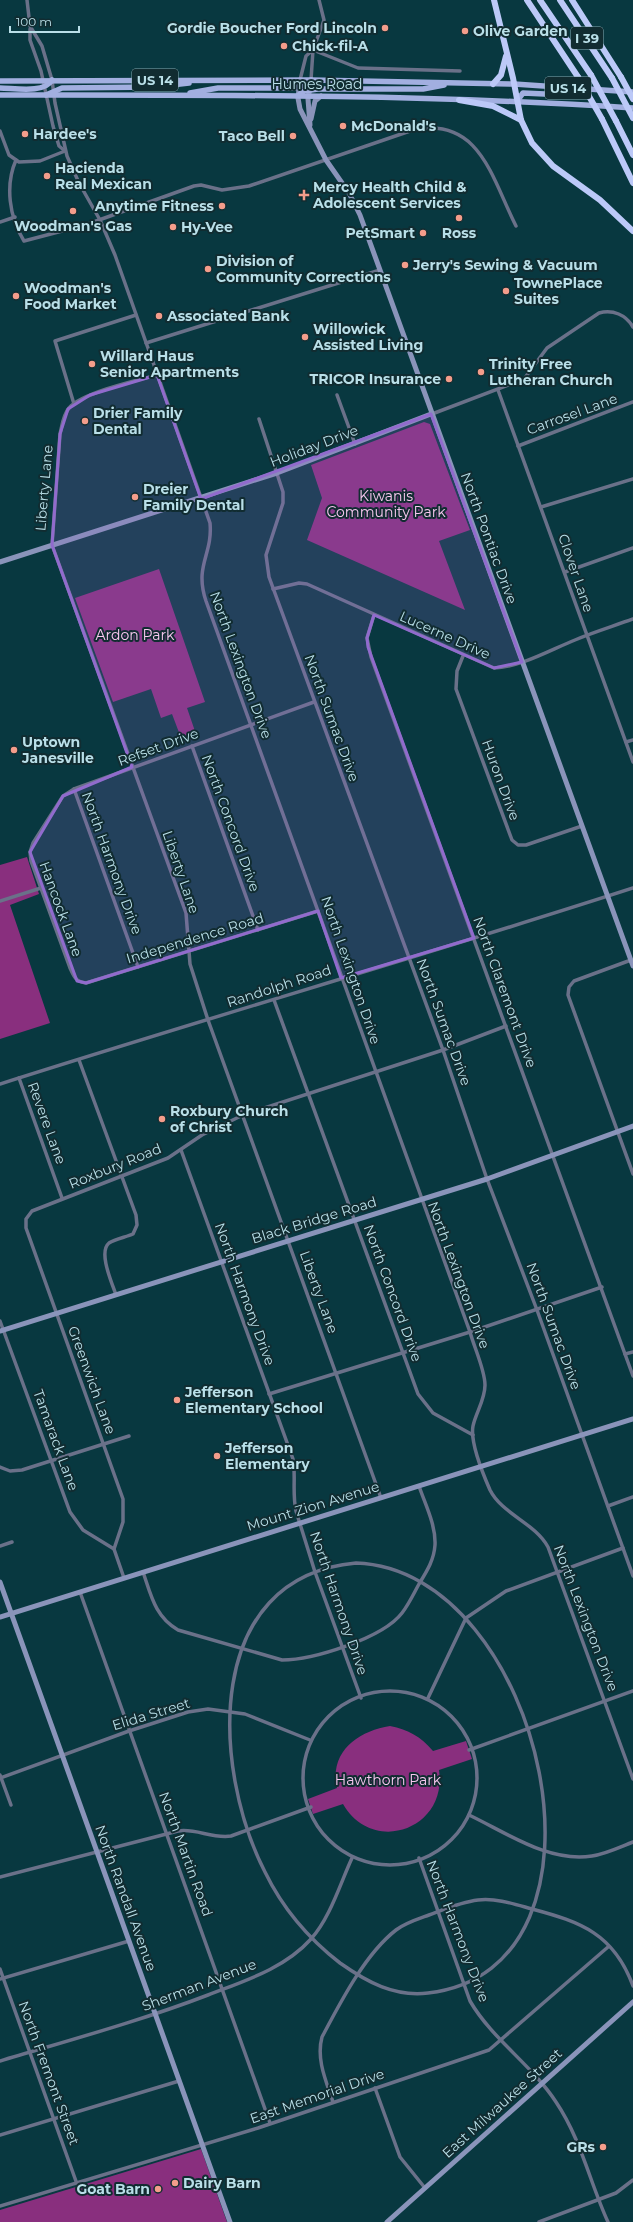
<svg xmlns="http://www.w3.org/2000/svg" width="633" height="2222" font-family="Montserrat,sans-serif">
<rect width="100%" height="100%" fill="#083840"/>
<!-- green -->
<g fill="#892f7e">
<path d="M424,422L430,424L470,530L439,541L465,610L307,540L322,498L311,465Z"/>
<path d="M159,569L205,702L187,708L197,737L183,743L172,714L161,718L151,689L113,702L75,598Z"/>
<path d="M27,857L39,894L10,905L50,1023L0,1039V865Z"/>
<path d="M390,1726C409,1730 420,1736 433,1751L466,1741L472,1759L439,1770C448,1829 373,1856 343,1804L313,1814L308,1799L337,1788C329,1752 358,1731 390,1726Z"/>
<path d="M201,2149L227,2222H0V2210Z"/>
</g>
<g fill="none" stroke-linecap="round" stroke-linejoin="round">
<!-- street -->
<g stroke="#6a7189" stroke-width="3.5">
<path d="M27,0L30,26L42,46L52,80L55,103L67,156L79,183L100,220L115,255L210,523C213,555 194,565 206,601L470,1332C474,1347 485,1370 485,1385C485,1400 476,1412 473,1426C470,1442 483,1474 490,1490C502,1514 535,1523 548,1547L633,1779"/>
<path d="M30,29V40L41,71L53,126L59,146L65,151"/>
<path d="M313,50L358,68L460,71"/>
<path d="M300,80L306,56L313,50"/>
<path d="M311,80L313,50L324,20L319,0"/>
<path d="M0,131L9,155L19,162L40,161L65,151"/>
<path d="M16,160C5,185 9,217 24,241L85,225L194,186L201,185L222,190L249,186L413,130C480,116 492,179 516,226"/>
<path d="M0,222L15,217"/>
<path d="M146,343L380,270"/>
<path d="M157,375C137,380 81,393 69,408C63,415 62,426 60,434L52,545L186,913L190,964L208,1020L381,1498"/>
<path d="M498,390L633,762"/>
<path d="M337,395L355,444"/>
<path d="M74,404L55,341L136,315"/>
<path d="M432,414L524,379L547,348L599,313C613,309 626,315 633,327"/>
<path d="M259,419L283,492V503L266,555L269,577L443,1050L487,1179L537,1310L633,1576"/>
<path d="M518,446L633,402"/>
<path d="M541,507L633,479"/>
<path d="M565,572L633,548"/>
<path d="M273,589L299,583L307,584L494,668C521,667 550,650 575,640C594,632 614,626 633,619"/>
<path d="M374,615L367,638L371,657L633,1376"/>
<path d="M463,656L457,671L456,689L512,840L518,845H526L582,826"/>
<path d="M314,702L74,789L63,796L33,843L30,852L31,861L70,968C74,977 76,982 86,983L318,911"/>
<path d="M626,742L633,740"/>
<path d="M192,746L258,930"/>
<path d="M74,789L138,967"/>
<path d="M0,901L41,888"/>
<path d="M631,960L574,981L569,987L568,995L633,1174"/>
<path d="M274,1000L418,1394L433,1413L473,1435"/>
<path d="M79,1060L136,1215L137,1225L133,1234C126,1237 115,1239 109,1243C98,1252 112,1283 116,1295"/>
<path d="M19,1078L62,1198"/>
<path d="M0,1084C210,1017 423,956 633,888"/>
<path d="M181,1150L293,1459C296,1476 292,1493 296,1511L315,1572L361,1698"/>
<path d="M0,1321L70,1512L83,1530L114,1549"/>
<path d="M625,1354L633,1352"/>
<path d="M269,1394L470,1332L602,1287"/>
<path d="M0,1467L10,1471L22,1470L129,1436"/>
<path d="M608,1506L633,1497"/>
<path d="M0,1546L12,1542"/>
<path d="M356,1563C543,1569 633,1970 428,1993C394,1997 367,1982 340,1963C309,1939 282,1907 265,1872C212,1769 202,1577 356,1563Z"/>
<path d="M143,1572C151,1595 155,1617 178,1630L282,1660C313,1660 383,1638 402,1613C409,1604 414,1593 419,1584C427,1571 434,1560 435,1545C436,1525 425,1504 419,1486"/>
<path d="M124,1578L114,1549L123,1522V1499L26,1228V1219L32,1211L168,1158L202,1135L243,1115L443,1050L506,1026"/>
<path d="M80,1592L270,2123"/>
<circle cx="390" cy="1778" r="87"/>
<path d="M428,1698L466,1618L506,1591L623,1548"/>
<path d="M469,1750L633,1691"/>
<path d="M0,1775L11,1805"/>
<path d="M0,1778L129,1731L188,1712L208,1709L245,1714L310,1740"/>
<path d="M469,1815C507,1833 549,1863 592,1856C606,1854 620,1847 633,1842"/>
<path d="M419,1858L470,2001C492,2039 532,2065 556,2102C581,2139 590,2183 608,2222"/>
<path d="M0,1877L178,1831C196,1828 212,1839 231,1836L311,1807"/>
<path d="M0,1969L77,2184"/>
<path d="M0,1979L129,1941"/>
<path d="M0,2061C70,2040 140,2021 208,1995C244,1981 284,1969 311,1939C330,1918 340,1884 352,1858"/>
<path d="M375,2088L400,2157L425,2188"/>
<path d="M333,2102C326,2081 316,2059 322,2037C340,2003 365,1954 396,1930C405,1923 418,1919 429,1915C445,1909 461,1902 478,1900C497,1898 514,1904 532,1909C581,1922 614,1934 633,1986"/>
<path d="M0,2135L179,2081"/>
<path d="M0,2206L258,2128L489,2050L608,1947"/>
<path d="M539,2222L616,2193L633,2180"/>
</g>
<!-- secondary -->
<g stroke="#8a94ba" stroke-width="5">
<path d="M300,80L298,98L300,109L326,160L349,193L360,215L633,966"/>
<path d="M311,119L315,101L321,96"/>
<path d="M310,125L308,99L311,80"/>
<path d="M0,562L277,473L431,414"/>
<path d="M0,1331L487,1179L633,1126"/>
<path d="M0,1582L230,2222"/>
<path d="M0,1617L633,1419"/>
<path d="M387,2222L633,2002"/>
</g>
<!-- primary -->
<g stroke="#a2afe0" stroke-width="5.5">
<path d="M0,81L311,80L514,84L633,92"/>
<path d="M0,88C14,88 44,94 52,80"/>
<path d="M190,93L218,88H295L305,85L311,80"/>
<path d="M0,95C211,95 422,94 633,108"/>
<path d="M46,95L62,88L154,87L189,83"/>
<path d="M299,95L304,91L318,89H423L444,85"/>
<path d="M517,101L523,93L566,95L585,90"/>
</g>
<!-- highway -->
<g stroke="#bcc9f8" stroke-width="6">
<path d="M494,0L513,78L521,120L532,143L553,166L600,200L633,231"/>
<path d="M527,0L578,77"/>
<path d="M540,0L591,75"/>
<path d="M560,0L612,78"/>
<path d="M572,0L621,77"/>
<path d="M493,84L501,75L506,56"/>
<path d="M459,100L493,106L521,120"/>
<path d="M602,119L633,183"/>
<path d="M616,121L633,155"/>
</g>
<!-- highway-bridge -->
<g stroke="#bcc9f8" stroke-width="6">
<path d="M591,75L616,121"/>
<path d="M578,77L602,119"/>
<path d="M621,77L633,99"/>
<path d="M612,78L633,118"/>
</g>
</g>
<!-- marked area -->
<path fill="#916bcd" fill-opacity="0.2" stroke="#916bcd" stroke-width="3" stroke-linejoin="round" d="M157,375L201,499L431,414L522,662L494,668L374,615L367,638L368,647L474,938L341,978L318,911L86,983L77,981L30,852L63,796L132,767L52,545L60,434L68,409L90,395Z"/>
<!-- markers -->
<g fill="#f49d8b" stroke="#112c31" stroke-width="1.5">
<circle cx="385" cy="28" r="4"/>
<circle cx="465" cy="31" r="4"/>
<circle cx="284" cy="46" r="4"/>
<circle cx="343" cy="126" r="4"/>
<circle cx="25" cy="134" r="4"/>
<circle cx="293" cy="136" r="4"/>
<circle cx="47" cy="176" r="4"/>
<path d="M302 189h4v4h4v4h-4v4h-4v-4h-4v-4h4z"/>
<circle cx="222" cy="206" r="4"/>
<circle cx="73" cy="211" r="4"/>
<circle cx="459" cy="218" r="4"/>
<circle cx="173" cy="227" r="4"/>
<circle cx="423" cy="233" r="4"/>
<circle cx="405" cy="265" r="4"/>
<circle cx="208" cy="269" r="4"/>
<circle cx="506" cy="291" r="4"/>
<circle cx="16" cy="296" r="4"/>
<circle cx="159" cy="316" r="4"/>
<circle cx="305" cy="337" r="4"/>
<circle cx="92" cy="364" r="4"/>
<circle cx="481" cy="372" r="4"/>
<circle cx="449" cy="379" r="4"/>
<circle cx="85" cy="421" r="4"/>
<circle cx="135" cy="497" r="4"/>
<circle cx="14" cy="750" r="4"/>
<circle cx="162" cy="1119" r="4"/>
<circle cx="177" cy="1400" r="4"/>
<circle cx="217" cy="1456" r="4"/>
<circle cx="603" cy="2147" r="4"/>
<circle cx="175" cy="2183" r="4"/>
<circle cx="158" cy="2189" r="4"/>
</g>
<g text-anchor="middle" stroke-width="4" stroke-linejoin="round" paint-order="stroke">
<!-- shield labels -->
<g fill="#112c31" stroke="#87a9b1" stroke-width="1">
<rect x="571" y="27" width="32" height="22" rx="3"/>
<rect x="132" y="69" width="46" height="22" rx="3"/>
<rect x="545" y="77" width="46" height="22" rx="3"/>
</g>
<g font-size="13" font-weight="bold" fill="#b9dfe8">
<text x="587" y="43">I 39</text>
<text x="155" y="85">US 14</text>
<text x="568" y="93">US 14</text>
</g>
<!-- poi labels -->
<g font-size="14" font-weight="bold" fill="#b9dfe8" stroke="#112c31" text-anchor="start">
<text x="377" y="33" text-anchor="end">Gordie Boucher Ford Lincoln</text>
<text x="473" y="36">Olive Garden</text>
<text x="292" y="51">Chick-fil-A</text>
<text x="351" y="131">McDonald's</text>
<text x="33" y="139">Hardee's</text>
<text x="285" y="141" text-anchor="end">Taco Bell</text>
<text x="55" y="173">Hacienda<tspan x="55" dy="16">Real Mexican</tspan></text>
<text x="313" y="192">Mercy Health Child &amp;<tspan x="313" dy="16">Adolescent Services</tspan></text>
<text x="214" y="211" text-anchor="end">Anytime Fitness</text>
<text x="73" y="231" text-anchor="middle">Woodman's Gas</text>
<text x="181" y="232">Hy-Vee</text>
<text x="415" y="238" text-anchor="end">PetSmart</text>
<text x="459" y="238" text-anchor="middle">Ross</text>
<text x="216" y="266">Division of<tspan x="216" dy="16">Community Corrections</tspan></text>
<text x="413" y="270">Jerry's Sewing &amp; Vacuum</text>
<text x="514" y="288">TownePlace<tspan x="514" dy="16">Suites</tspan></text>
<text x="24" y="293">Woodman's<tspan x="24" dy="16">Food Market</tspan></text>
<text x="167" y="321">Associated Bank</text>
<text x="313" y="334">Willowick<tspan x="313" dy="16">Assisted Living</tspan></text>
<text x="100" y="361">Willard Haus<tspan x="100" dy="16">Senior Apartments</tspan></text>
<text x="489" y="369">Trinity Free<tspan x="489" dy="16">Lutheran Church</tspan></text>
<text x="441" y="384" text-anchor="end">TRICOR Insurance</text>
<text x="93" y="418">Drier Family<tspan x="93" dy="16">Dental</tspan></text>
<text x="143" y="494">Dreier<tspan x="143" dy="16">Family Dental</tspan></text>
<text x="22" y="747">Uptown<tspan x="22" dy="16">Janesville</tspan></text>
<text x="170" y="1116">Roxbury Church<tspan x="170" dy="16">of Christ</tspan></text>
<text x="185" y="1397">Jefferson<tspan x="185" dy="16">Elementary School</tspan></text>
<text x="225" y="1453">Jefferson<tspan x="225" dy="16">Elementary</tspan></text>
<text x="595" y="2152" text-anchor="end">GRs</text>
<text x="183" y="2188">Dairy Barn</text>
<text x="150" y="2194" text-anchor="end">Goat Barn</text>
</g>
<!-- street labels -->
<g font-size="14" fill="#b9dfe8" stroke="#112c31">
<text x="317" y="89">Humes Road</text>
<text transform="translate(572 414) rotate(-20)" y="5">Carrosel Lane</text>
<text transform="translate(314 446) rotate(-21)" y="5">Holiday Drive</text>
<text transform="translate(44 488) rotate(-85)" y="5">Liberty Lane</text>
<text transform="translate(489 538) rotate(70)" y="5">North Pontiac Drive</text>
<text transform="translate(576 573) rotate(71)" y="5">Clover Lane</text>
<text transform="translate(445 635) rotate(24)" y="5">Lucerne Drive</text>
<text transform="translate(241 665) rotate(70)" y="5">North Lexington Drive</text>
<text transform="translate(332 718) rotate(70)" y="5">North Sumac Drive</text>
<text transform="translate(158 747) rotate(-20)" y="5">Refset Drive</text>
<text transform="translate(501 780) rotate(70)" y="5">Huron Drive</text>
<text transform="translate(231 823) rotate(70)" y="5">North Concord Drive</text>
<text transform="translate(112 863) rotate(70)" y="5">North Harmony Drive</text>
<text transform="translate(181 872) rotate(71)" y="5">Liberty Lane</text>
<text transform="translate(61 909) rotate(70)" y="5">Hancock Lane</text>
<text transform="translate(195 938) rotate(-17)" y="5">Independence Road</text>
<text transform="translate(351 970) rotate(71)" y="5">North Lexington Drive</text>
<text transform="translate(279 986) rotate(-18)" y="5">Randolph Road</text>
<text transform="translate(505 992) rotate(70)" y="5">North Claremont Drive</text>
<text transform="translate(444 1022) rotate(70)" y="5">North Sumac Drive</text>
<text transform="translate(47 1123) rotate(70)" y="5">Revere Lane</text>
<text transform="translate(115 1166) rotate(-22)" y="5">Roxbury Road</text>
<text transform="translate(314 1220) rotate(-17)" y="5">Black Bridge Road</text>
<text transform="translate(459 1275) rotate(70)" y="5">North Lexington Drive</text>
<text transform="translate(319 1292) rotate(70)" y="5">Liberty Lane</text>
<text transform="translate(393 1293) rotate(70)" y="5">North Concord Drive</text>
<text transform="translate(245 1294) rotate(70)" y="5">North Harmony Drive</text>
<text transform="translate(554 1326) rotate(70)" y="5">North Sumac Drive</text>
<text transform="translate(92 1380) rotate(70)" y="5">Greenwich Lane</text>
<text transform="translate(56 1440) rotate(70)" y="5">Tamarack Lane</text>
<text transform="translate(313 1506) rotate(-17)" y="5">Mount Zion Avenue</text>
<text transform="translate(339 1603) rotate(71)" y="5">North Harmony Drive</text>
<text transform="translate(586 1618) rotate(69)" y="5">North Lexington Drive</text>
<text transform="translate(151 1714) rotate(-17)" y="5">Elida Street</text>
<text transform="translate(186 1854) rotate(70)" y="5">North Martin Road</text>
<text transform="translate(126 1898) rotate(70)" y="5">North Randall Avenue</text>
<text transform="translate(458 1931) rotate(69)" y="5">North Harmony Drive</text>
<text transform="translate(199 1985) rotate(-21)" y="5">Sherman Avenue</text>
<text transform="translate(49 2073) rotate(70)" y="5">North Fremont Street</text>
<text transform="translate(317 2096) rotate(-19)" y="5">East Memorial Drive</text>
<text transform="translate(502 2103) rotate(-42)" y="5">East Milwaukee Street</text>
</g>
<!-- park labels -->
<g font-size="14" fill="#fac9f1" stroke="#112c31">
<text x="386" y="501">Kiwanis<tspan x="386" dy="16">Community Park</tspan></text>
<text x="135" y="640">Ardon Park</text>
<text x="388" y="1785">Hawthorn Park</text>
</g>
</g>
<!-- scale -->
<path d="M10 26v6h69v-6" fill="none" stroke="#b9dfe8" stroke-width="2"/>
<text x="16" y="26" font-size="12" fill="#b9dfe8" stroke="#112c31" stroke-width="3" paint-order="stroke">100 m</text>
</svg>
